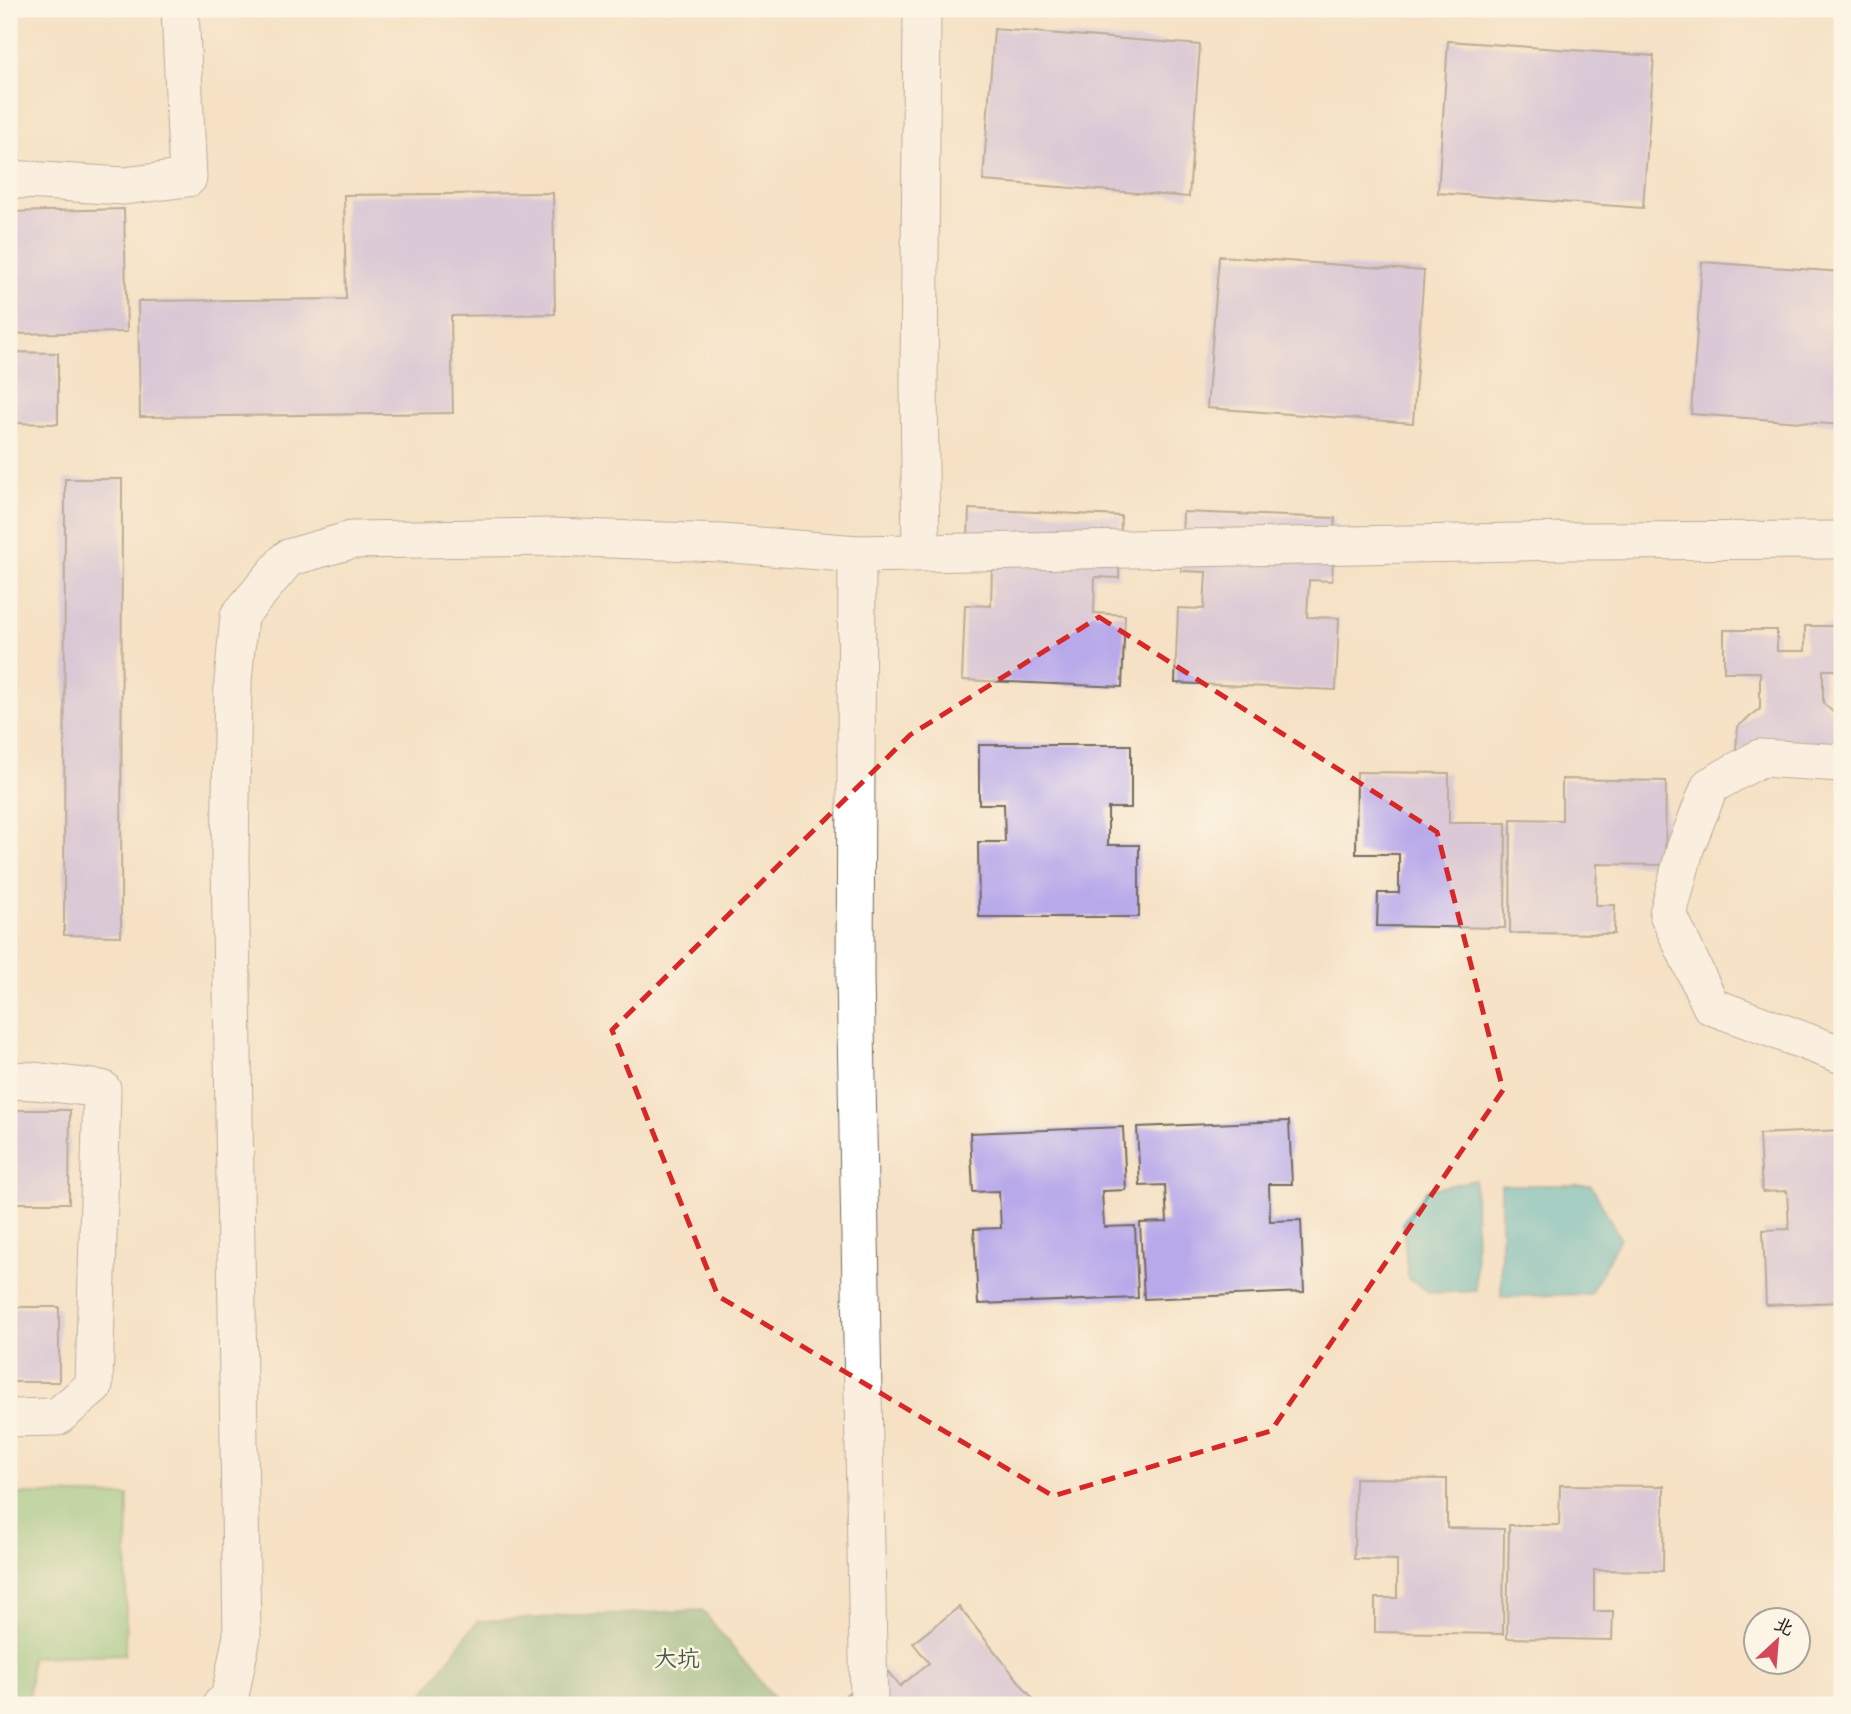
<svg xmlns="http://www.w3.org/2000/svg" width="1851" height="1714" font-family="'Balsamiq Sans','LXGW WenKai TC',sans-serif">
<rect width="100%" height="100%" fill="#fcf5e5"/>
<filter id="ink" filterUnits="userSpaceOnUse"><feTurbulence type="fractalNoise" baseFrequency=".0143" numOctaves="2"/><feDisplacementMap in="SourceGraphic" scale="14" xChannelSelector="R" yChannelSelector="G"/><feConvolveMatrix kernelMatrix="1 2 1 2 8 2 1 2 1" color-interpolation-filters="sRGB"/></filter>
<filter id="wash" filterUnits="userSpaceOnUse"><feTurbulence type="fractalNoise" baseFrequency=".00686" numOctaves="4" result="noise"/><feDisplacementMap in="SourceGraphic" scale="28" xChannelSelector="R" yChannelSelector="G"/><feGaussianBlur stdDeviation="1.57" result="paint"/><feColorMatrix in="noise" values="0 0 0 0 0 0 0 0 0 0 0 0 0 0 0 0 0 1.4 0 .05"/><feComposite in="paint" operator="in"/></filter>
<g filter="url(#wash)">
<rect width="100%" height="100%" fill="#f5e1c5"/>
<!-- green -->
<path fill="#86c67e" stroke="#587854" stroke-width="2" d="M31,1494L128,1496L125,1654L31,1657L29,1705H9V1495Z"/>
<!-- forest -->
<path fill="#6cab6d" stroke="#4c6b4c" stroke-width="2" d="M702,1610L779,1705H415L477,1621Z"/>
<!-- water -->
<g fill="#47b6bf" stroke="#397075" stroke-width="2">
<path d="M1475,1180L1476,1291L1431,1293L1408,1279L1403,1222L1427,1190Z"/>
<path d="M1501,1185H1591L1620,1238L1590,1294L1501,1297Z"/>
</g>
<g id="blocks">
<!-- building -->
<g fill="#b8a9ea">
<path d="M994,29L1200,45L1189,197L983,181Z"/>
<path d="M1448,41L1654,56L1643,208L1438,193Z"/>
<path d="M553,193L555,314L451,316L453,413L140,417L138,301L346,299L344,195Z"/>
<path d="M124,209L127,332L9,334V212Z"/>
<path d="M1219,256L1424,271L1413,423L1207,408Z"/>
<path d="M1702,262L1842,272V425L1691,414Z"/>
<path d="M9,352L58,353V424L9,423Z"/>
<path d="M65,479H122L121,936L64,935Z"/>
<path d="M969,509L1121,516L1119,578L1095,577L1094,613L1125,615L1122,687L962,680L965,605L991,606L992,569L967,568Z"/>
<path d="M1183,512L1335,518L1332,581L1309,580L1307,617L1339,618L1336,690L1175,683L1178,608L1204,609L1206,572L1181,571Z"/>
<path d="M1805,626H1842V670H1823V703L1842,720V755L1736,749L1738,726L1760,709V672H1724V630H1777V651H1805Z"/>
<path d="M979,745H1131V808H1108V845H1139V917H979L978,842H1005L1004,804H979Z"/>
<path d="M1357,772L1449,773V823H1506L1505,928L1377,926L1378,893H1399V854H1356Z"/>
<path d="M1562,779L1666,781L1665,865L1597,864L1596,905H1615L1614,934L1510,933L1511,819L1562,820Z"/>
<path d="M9,1110H70L69,1203H9Z"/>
<path d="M1289,1121L1292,1184H1269L1270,1221L1301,1220L1304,1292L1144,1299L1140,1223L1167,1222L1165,1185L1140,1186L1137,1127Z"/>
<path d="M1123,1127L1126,1190L1102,1191L1104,1227L1135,1226L1138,1298L978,1304L974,1229L1001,1228L999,1191L973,1192L970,1133Z"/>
<path d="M1842,1130V1302L1766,1305L1763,1230L1789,1229L1787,1191L1762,1192L1759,1134Z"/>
<rect x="9" y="1307" width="50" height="75"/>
<path d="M1355,1478L1447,1479V1528L1504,1529L1503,1634L1375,1632V1598H1397V1560L1354,1559Z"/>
<path d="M1560,1485L1664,1486L1663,1571L1594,1570V1611H1613L1612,1640L1507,1638L1509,1525H1559Z"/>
<path d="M959,1607L1038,1705H833L883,1666L900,1686L929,1663L913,1643Z"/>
</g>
</g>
</g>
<g filter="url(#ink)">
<use href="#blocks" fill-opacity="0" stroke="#726b61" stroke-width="2"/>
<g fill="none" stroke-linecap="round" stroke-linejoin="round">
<!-- street casing -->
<g stroke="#726b61" stroke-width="39">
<g id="street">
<path d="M9,179L124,186L188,178L180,9"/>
<path d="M921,552L919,386L922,9"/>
<path d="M1842,763L1760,758L1710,786L1686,846L1668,914L1711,1006L1842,1055"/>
<path d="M9,1080L34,1081L102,1089L94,1386L57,1417L9,1418"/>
<path d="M221,1705L229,1700L242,1636L230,858L233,681L239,616L288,558L351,540L552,537L722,543L857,554"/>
<path d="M869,1705L855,976L857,554L1571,541L1842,540"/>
</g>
</g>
<!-- street -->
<use href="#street" stroke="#fff" stroke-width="37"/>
</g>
</g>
<!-- marked area -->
<path d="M0 0H1851V1714H0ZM1099,617L1437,832L1503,1090L1271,1431L1053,1496L718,1296L612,1030L910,735Z" fill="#f5e1c5" fill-opacity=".55" fill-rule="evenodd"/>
<path fill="none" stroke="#d62828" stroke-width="5" stroke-dasharray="14 9" stroke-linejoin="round" d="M1099,617L1437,832L1503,1090L1271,1431L1053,1496L718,1296L612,1030L910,735Z"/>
<g text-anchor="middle" stroke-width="5" stroke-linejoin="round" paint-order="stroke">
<!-- park labels -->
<g font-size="23" fill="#465a44" stroke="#fcf5e5">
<text x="677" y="1666">大坑</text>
</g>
</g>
<!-- margin -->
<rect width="1851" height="1714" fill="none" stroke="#fcf5e5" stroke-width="35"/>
<!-- north arrow -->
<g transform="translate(1777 1641) rotate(26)"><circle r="33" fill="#fcf5e5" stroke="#a8a49b" stroke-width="2"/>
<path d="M0-5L12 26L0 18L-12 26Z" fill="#d1495b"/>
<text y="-10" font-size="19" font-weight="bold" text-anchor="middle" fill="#2b2b2b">北</text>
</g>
</svg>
